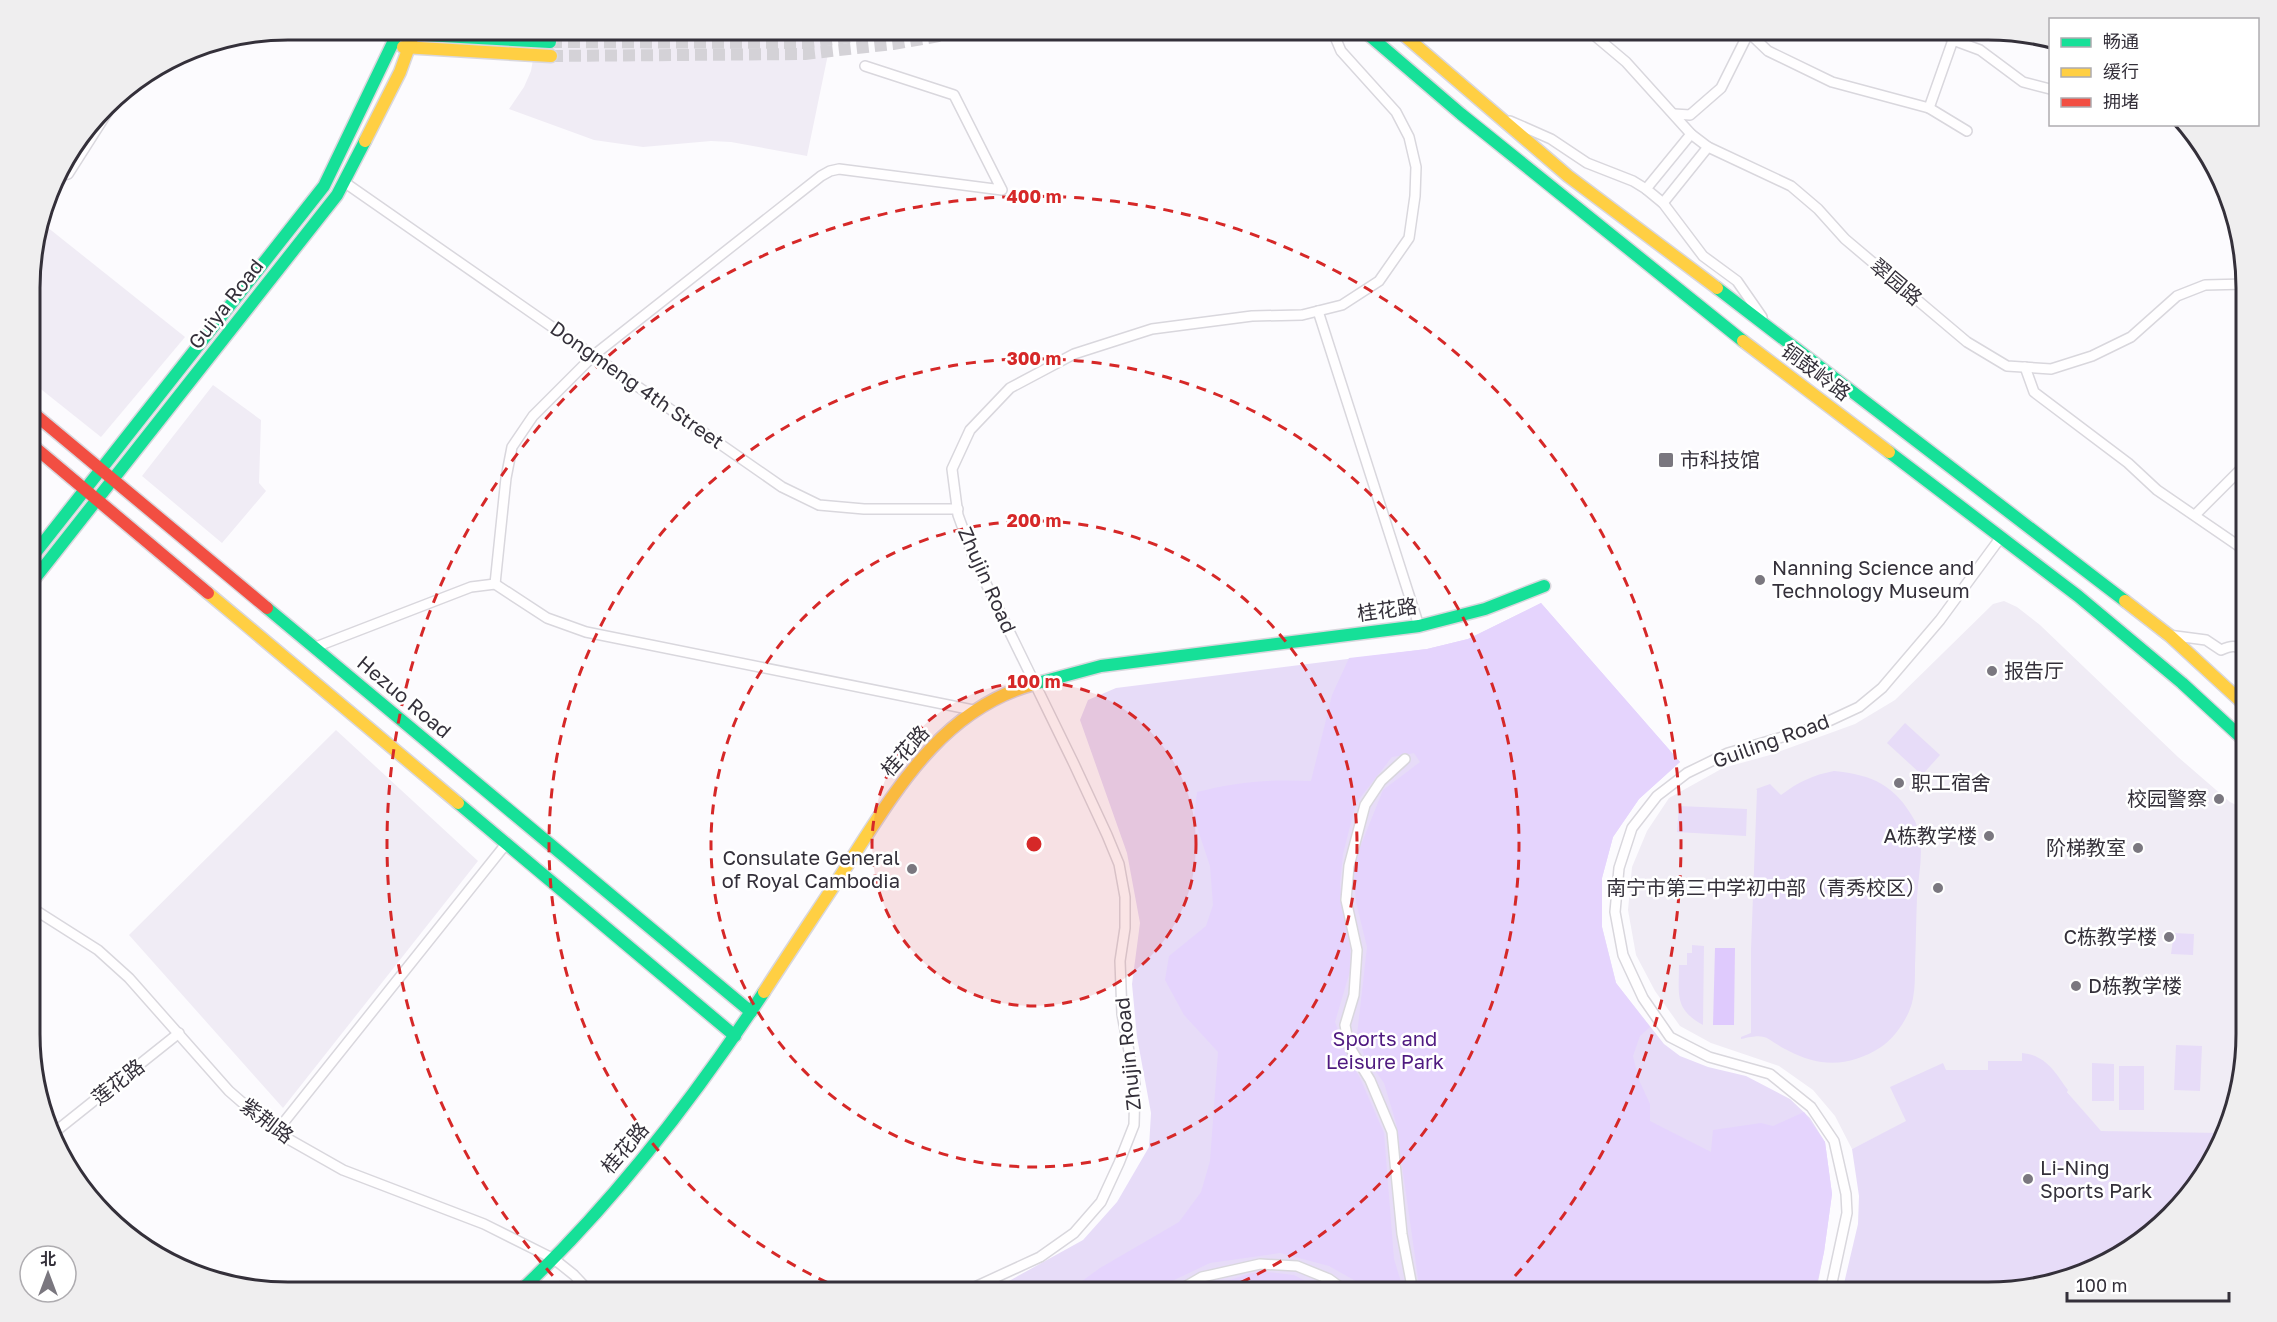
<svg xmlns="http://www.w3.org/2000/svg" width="2277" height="1322" font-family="'Golos Text','Noto Sans SC',sans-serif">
<rect width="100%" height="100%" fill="#fcfbfe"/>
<!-- built -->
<g fill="#f0ecf5">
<path d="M538,30H833L807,156L731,142L711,141L643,147L594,140L509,109L524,87L531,71Z"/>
<path d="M42,223L185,337L101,437L32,382V255Z"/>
<path d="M213,385L261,420L259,483L266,491L222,543L142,476Z"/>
<path d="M2004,601L2017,607L2040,625L2178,757L2230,802L2238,806L2246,814V1050L2219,1141L2100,1131L2067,1092L1978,1086L1852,1149L1835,1116L1813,1090L1779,1066L1711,1043L1680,1026L1655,991L1636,955L1628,910L1632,867L1647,831L1669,798L1723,768L1770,755L1855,724L1895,700L1993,604Z"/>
<path d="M336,730L478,861L283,1108L129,935Z"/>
</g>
<!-- green -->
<g fill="#e7dcf8">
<path d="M1541,603L1680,762L1639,799L1613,837L1602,878V927L1616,983L1664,1044L1680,1056L1708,1067L1746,1076L1790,1099L1810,1118L1825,1142L1832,1194L1824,1252L1816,1292H989L1083,1240L1117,1202L1149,1147L1151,1113L1137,1037L1132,984L1140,923L1127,853L1080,720L1088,700L1116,688L1427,649L1468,639Z"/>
<path d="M1905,723L1940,755L1922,775L1887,743Z"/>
<path d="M1834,771C1873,775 1895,785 1915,821C1917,826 1919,833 1920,838C1923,858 1918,878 1917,898C1916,920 1916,943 1915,966C1915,978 1915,991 1912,1003C1908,1018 1895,1038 1881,1047C1850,1067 1820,1068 1787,1050C1765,1039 1769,1032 1741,1039V1037L1751,1033V949L1757,790L1756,789L1770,784L1781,795C1798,782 1813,775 1834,771Z"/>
<path d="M1679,806L1747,809L1746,836L1677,832Z"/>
<path d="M2174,933L2194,934L2193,955L2171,954Z"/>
<path d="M1692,945L1704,946L1703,1025C1674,1009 1679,995 1679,965H1687V953H1692Z"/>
<path d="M2176,1045L2202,1046L2200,1091L2174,1090Z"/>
<path d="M2022,1053C2046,1055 2055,1072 2068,1090L2067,1092L2101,1131L2221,1133L2212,1163L2171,1216L2118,1257L2005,1291L1842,1292L1858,1224L1859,1196L1852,1149L1906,1121L1890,1087L1943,1063L1946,1070H1988V1061H2022Z"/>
<path d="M2092,1063L2114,1064V1101H2092Z"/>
<rect x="2119" y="1066" width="25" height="44"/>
</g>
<!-- forest -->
<g fill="#e5d4fd">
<path d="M1541,603L1680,762L1639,799L1613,837L1602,878V927L1616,983L1650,1027L1640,1036L1633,1056L1639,1080L1650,1104V1121L1711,1152L1713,1130L1761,1123L1773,1126L1804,1112L1825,1142L1832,1194L1824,1252L1815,1292H1420L1396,1123L1384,1083L1364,1055L1357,1035L1367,947L1356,902L1353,865L1383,790L1420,762L1414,753L1392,757L1356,803L1343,854L1340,884L1350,945L1351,968L1335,1022L1349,1059L1360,1078L1384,1133L1394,1259L1404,1292H1375L1329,1266L1280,1253L1210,1263L1149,1292H1067L1100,1268L1179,1222L1201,1192L1210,1161L1218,1052L1184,1015L1165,980L1169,956L1206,926L1213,905L1210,866L1194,818L1197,792C1237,782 1270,779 1311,781L1332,695L1349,658L1427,649L1468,639Z"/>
<path d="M1260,1271L1294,1275L1326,1292H1201L1219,1283Z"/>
</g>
<!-- water -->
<path fill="#dfcafd" d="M1715,948H1735L1734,1025H1713Z"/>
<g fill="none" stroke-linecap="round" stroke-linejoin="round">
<!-- secondary-tunnel -->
<g stroke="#d4d2d7" stroke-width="12" stroke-dasharray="12 6" stroke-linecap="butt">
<path d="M550,42L803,43L907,30"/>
<path d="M551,56L805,54L893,44L974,30"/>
</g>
<!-- street casing -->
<g stroke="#d9d7dd" stroke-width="12">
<g id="street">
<path d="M369,30L396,39"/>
<path d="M1588,30L1626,62L1691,134L1708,147L1791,186L1818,209L1845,239L1967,342L2007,366L2051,369L2092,356L2131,337L2177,296L2205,285L2246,284"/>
<path d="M1746,30L1768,51L1832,82L1929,108L1953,40"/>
<path d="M1942,30L1953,40L1980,50L2023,82L2050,89"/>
<path d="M1929,108L1967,131"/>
<path d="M1674,114L1690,115L1721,88L1748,34"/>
<path d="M1510,121L1551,139L1587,163L1633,181L1646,189L1663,203L1703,256L1737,281L1762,317"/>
<path d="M56,176L68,174L119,94"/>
<path d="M344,182L782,487L819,505L864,509H958"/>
<path d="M1646,189L1691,134"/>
<path d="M1663,203L1708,147"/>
<path d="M1318,311L1419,626"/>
<path d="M2025,367L2034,392L2128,463L2157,490L2246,551"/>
<path d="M2195,515L2246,464"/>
<path d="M495,584L506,478L512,447L533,416L594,355L821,176L830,171L839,169L1002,190L954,95L865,66"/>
<path d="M2168,635L2206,640L2221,650C2232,645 2237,645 2246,653"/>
<path d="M2238,646L2246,636"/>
<path d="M313,648L471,587L495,584L547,618L586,632L973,710"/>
<path d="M2246,673V674"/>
<path d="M1405,759L1381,781L1365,805L1349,866L1346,900L1357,950L1354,995L1345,1025L1349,1046L1370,1080L1392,1132L1402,1234L1413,1292"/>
<path d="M32,908L98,950L129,978L229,1091L276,1132L343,1170L484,1224L554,1259L574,1275L590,1292"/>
<path d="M56,1131L179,1033"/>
<path d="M276,1132L506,844"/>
<path d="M964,1292L1040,1257L1074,1233L1101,1202L1119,1163L1134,1125L1135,1083L1122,1014L1120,961L1125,928V897L1119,864L1107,835L1074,764L974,559L958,515L952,469L970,430L1010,388L1074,354L1152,329L1252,316L1302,315L1342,305L1379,281L1409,238L1415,196L1416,167L1409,137L1396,112L1341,51L1332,30"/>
<path d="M1176,1292L1202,1277L1260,1264L1297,1266L1329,1279L1347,1292"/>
<path d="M1830,1292L1847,1213L1846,1194L1834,1141L1811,1107L1770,1074L1709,1057L1670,1037L1643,998L1623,955L1615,912L1619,868L1632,828L1657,796L1687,773L1728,753L1816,727L1859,707L1882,688L1940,620L2001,537"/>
</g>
</g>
<!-- fast casing -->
<g stroke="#d9d7dd" stroke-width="15">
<g id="fast">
<path d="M1363,30L1461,114L1743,341"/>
<path d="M407,34L550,42"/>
<path d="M1717,288L2125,601"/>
<path d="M1889,452L2078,596L2182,683L2246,742"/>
<path d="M32,557L324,186L399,30"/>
<path d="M32,582L337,195L365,141"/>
<path d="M267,608L751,1012"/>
<path d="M1034,684L1101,666L1419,626L1485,609L1544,586"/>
<path d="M458,803L735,1036"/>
<path d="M519,1292C612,1205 694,1098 764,992"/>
</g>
</g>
<!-- slow casing -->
<g stroke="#d9d7dd" stroke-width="15">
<g id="slow">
<path d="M1398,30L1568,176L1717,288"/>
<path d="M403,47L551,56"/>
<path d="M365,141L400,72L415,30"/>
<path d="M1743,341L1889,452"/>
<path d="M208,593L458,803"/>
<path d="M2125,601L2170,636L2246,706"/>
<path d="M764,992C793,947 823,903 852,858C899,785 945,708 1034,684"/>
</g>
</g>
<!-- jam casing -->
<g stroke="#d9d7dd" stroke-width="15">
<g id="jam">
<path d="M32,412L267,608"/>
<path d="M32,445L208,593"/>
</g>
</g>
<!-- street -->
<use href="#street" stroke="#fffeff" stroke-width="9"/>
<!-- fast -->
<use href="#fast" stroke="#16e098" stroke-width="12"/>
<!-- slow -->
<use href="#slow" stroke="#ffcf43" stroke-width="12"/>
<!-- jam -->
<use href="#jam" stroke="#f24e42" stroke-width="12"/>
</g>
<!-- distance rings -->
<circle cx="1034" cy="844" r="162" fill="#d62828" fill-opacity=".12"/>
<g fill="none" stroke="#d62828" stroke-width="3" stroke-dasharray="10 8">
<circle cx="1034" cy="844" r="162"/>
<circle cx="1034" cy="844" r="323"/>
<path d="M844 1290A485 485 0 1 1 1224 1290"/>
<path d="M565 1289A647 647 0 1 1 1503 1289"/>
</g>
<!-- markers -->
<g fill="#7a777f" stroke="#fff" stroke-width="2">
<rect x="1658" y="452" width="16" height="16" rx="3"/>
<circle cx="1760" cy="580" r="6"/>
<circle cx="1992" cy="671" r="6"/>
<circle cx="1899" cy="783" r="6"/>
<circle cx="2219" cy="799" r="6"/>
<circle cx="1989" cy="836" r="6"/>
<circle cx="2138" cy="848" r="6"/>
<circle cx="912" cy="869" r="6"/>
<circle cx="1938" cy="888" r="6"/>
<circle cx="2169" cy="937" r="6"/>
<circle cx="2076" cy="986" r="6"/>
<circle cx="2028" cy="1179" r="6"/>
</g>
<g text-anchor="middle" stroke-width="5" stroke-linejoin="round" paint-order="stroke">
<!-- street labels -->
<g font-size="20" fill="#34303a" stroke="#fff">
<text transform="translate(1896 282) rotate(40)" y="7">翠园路</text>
<text transform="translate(226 304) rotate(-52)" y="7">Guiya Road</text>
<text transform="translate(1816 372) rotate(37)" y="7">铜鼓岭路</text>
<text transform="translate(637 385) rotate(35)" y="7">Dongmeng 4th Street</text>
<text transform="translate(987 580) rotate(66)" y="7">Zhujin Road</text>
<text transform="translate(1387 610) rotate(-8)" y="7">桂花路</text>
<text transform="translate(404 697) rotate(40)" y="7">Hezuo Road</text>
<text transform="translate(1771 741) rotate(-20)" y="7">Guiling Road</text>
<text transform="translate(905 751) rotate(-48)" y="7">桂花路</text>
<text transform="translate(1128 1054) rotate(-96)" y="7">Zhujin Road</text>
<text transform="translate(118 1082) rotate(-38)" y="7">莲花路</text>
<text transform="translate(267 1121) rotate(37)" y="7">紫荆路</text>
<text transform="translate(625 1148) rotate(-49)" y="7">桂花路</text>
</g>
<!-- poi labels -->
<g font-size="20" fill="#34303a" stroke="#fff" text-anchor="start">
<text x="1680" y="467">市科技馆</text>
<text x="1772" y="575">Nanning Science and<tspan x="1772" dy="23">Technology Museum</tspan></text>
<text x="2004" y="678">报告厅</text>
<text x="1911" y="790">职工宿舍</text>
<text x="2207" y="806" text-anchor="end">校园警察</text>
<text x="1977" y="843" text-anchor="end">A栋教学楼</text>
<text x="2126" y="855" text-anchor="end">阶梯教室</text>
<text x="900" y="865" text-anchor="end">Consulate General<tspan x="900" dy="23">of Royal Cambodia</tspan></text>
<text x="1926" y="895" text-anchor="end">南宁市第三中学初中部（青秀校区）</text>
<text x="2157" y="944" text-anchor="end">C栋教学楼</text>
<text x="2088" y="993">D栋教学楼</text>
<text x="2040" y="1175">Li-Ning<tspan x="2040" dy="23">Sports Park</tspan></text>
</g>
<!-- park labels -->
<g font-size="20" fill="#4f1a80" stroke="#fff">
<text x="1385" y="1046">Sports and<tspan x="1385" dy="23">Leisure Park</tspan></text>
</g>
</g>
<!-- crop -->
<path d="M0 0H2277V1322H0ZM288 40H1988A248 248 0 0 1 2236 288V1034A248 248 0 0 1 1988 1282H288A248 248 0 0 1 40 1034V288A248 248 0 0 1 288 40Z" fill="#efeeef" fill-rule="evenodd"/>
<path fill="none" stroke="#34303a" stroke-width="3" d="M288 40H1988A248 248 0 0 1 2236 288V1034A248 248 0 0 1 1988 1282H288A248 248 0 0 1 40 1034V288A248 248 0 0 1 288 40Z"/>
<circle cx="1034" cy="844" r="9" fill="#d62828" stroke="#fff" stroke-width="3"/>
<g font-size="18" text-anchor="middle" font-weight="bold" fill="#d62828" stroke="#fff" stroke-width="5" stroke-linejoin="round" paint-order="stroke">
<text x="1034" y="203">400 m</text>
<text x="1034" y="365">300 m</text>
<text x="1034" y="527">200 m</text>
<text x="1034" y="688">100 m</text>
</g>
<!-- legend -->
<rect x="2049" y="18" width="210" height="108" fill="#ffffff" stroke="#aeacb0" stroke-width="1.5"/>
<rect x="2061" y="38" width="30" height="9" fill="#16e098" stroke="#aeacb0" stroke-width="1.5"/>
<text x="2103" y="48" font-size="18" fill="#34303a">畅通</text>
<rect x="2061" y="68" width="30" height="9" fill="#ffcf43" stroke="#aeacb0" stroke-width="1.5"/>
<text x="2103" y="78" font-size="18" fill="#34303a">缓行</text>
<rect x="2061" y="98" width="30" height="9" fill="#f24e42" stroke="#aeacb0" stroke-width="1.5"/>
<text x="2103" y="108" font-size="18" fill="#34303a">拥堵</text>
<!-- north arrow -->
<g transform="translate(48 1274)"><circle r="28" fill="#ffffff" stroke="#aeacb0" stroke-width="1.5"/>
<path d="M0-4.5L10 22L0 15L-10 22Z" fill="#7a777f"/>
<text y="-9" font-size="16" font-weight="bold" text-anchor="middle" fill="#34303a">北</text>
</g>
<!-- scale -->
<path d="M2067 1292v9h162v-9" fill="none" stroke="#34303a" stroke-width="3"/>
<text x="2076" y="1292" font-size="18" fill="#34303a" stroke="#ffffff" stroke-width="4.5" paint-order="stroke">100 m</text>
</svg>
